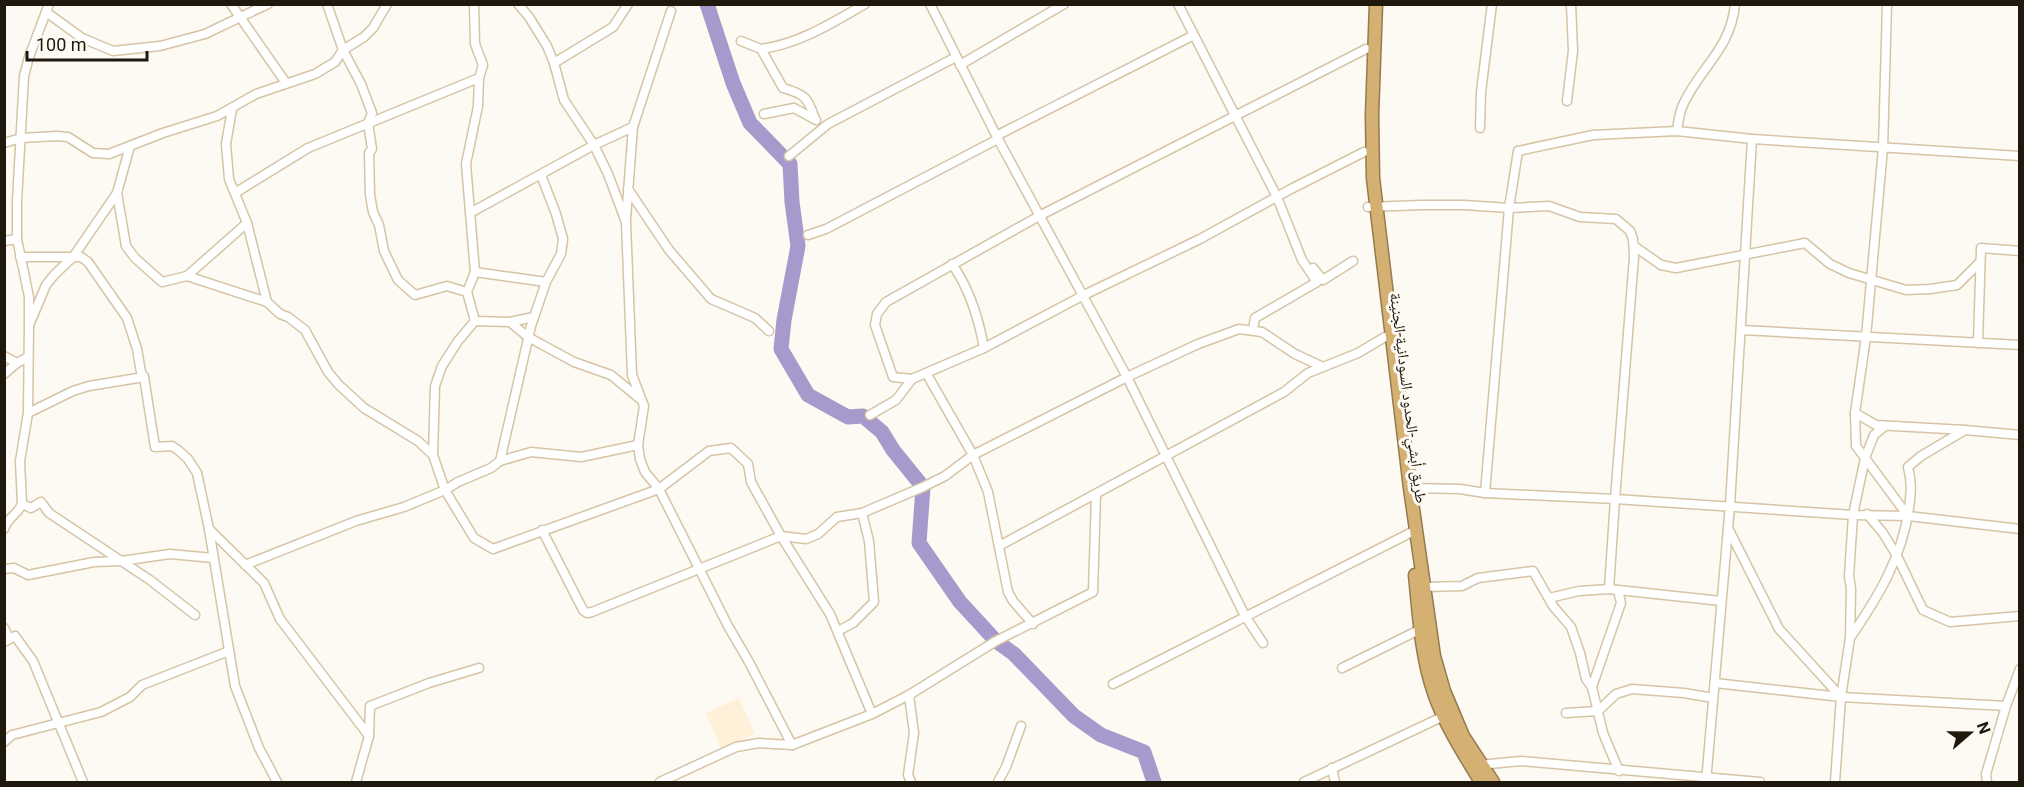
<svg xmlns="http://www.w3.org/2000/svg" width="2024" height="787" font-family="Roboto,'Noto Naskh Arabic',sans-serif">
<rect width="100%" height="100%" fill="#fdf9f3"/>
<!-- built -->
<path fill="#fef0d9" d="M739,698L755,734L721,748L706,713Z"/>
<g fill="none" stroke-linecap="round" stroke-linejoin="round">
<!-- river -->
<path stroke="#a799cb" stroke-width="15" d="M707,4L733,83L750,123L790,164L792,202L798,246L784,320L781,349L808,395L848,417L863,416L882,432L893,450L923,487L919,543L960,602L996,641L1014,654L1074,716L1101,735L1144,752L1154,782"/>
<!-- minor casing -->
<g stroke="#d6c4a5" stroke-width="11">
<g id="minor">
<path d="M231,4L286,83"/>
<path d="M327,4L343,50L361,84L372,113L368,123L372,149L369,153L370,195L373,212L379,225L384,251L398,280L415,295L447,286L467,292"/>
<path d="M474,4L475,44L483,65L479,78L478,106L466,164L475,272L467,292L475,321L458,341L442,366L435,386L433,455L445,490L474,538L493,549L659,489L709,451L731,448L748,464L751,482L781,536L830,614L872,714"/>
<path d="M518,4L529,17L547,46L554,63L564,100L594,145L608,174L626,222L632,375L644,406L638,445L640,459L645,472L659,489L728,626L749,662L792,745"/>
<path d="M930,4L998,139L1127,377L1245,616L1263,643"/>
<path d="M1178,4L1277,197L1302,260L1317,282L1255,318L1253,329"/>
<path d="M46,12L82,38L113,51L160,46L205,34L268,4"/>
<path d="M741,41L761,49L783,88C805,94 808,98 815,119"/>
<path d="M761,49C799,44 832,23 865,4"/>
<path d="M554,63L613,27L628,4"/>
<path d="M960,65L1064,4"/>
<path d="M1567,101L1573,51L1571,4"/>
<path d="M232,109L226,144L229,179L247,223L267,302"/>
<path d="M764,114L794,108L816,120"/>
<path d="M1480,128L1481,92L1492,4"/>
<path d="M1677,131C1678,123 1679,115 1682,107C1698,69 1731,50 1735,4"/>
<path d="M998,135L1194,35"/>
<path d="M4,143L21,138L57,136L68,137L93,153L109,154L163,133L217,116L256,94L315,74L335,62L343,50L364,37L373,28L387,4"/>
<path d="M130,146L117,193L126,246L135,258L162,282L187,276L267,302L280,314L288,317L305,330L328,372L339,385L364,408L418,441L433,455"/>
<path d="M1364,152L1291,189L1200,239L1084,295L984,348L912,379L893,377L875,325L877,314L886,302L1041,215L1366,49"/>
<path d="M789,156L828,124L956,57"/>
<path d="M628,189L669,250L711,299L755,318L769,331"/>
<path d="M235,193L308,148L479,78"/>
<path d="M1368,207L1422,205H1464L1509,208L1549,206L1580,217L1616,219L1630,231L1633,239L1634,257L1615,499L1853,515L1908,516L2020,529"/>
<path d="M470,213L594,145L633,127L671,11"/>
<path d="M626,219L633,127"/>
<path d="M808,235L826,229L998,139"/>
<path d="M4,241L17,239"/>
<path d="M1634,246L1661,265L1676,268L1805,243L1830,264L1849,273L1906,290L1930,289L1957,285L1980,262"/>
<path d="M20,257H81L88,262L127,318L137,349L141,372L144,377L155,447L172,446L178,450L188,459L197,473L209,529L235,686L259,748L277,782"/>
<path d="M952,264C969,288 979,320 984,348"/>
<path d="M1313,268L1323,280L1353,261"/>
<path d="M475,272L546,282"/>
<path d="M187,276L247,223"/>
<path d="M475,321L510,322L534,317"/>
<path d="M510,322L528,337L574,362L611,375L640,399"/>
<path d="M30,323L46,285L55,274L73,257L117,193"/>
<path d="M1742,330L2020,345"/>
<path d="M1978,343L1981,248L2020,251"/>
<path d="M4,356L17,363L28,357"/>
<path d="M4,374L17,363"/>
<path d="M929,378L973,455L988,492L1008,592L1013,601L1033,624"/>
<path d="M28,413L73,391L89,386L144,377"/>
<path d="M1855,413L1876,425L1965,430"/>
<path d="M870,415L896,400L912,379"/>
<path d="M1885,426L1874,435L1865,458L1908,516"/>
<path d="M500,461L531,326L546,282L561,254L563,239L556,214L541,175"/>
<path d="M1410,488L1460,489L1485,493L1615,499L1609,589"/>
<path d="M1485,493L1509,208L1518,151L1593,135L1677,131L1752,139L2020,156"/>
<path d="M22,504L31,508L41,502L49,513L150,580L195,615"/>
<path d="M1867,514L1883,533L1897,556L1923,610L1950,622L2020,616"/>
<path d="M1728,528L1779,629L1841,697"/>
<path d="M4,529C8,516 17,516 22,504L20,461L28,413L29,323V297L17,239V201L24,76L29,57L49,4"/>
<path d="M209,529L264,583L280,619L369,736L356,782"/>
<path d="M542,530L583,610L587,613L592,612L781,536L806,539L818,534L837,517L862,513L923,487L945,476L973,455L1127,377L1198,344L1239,329L1262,332L1295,354L1323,367"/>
<path d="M999,546L1284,392L1308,373L1358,353L1385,337"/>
<path d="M245,565L356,521L404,507L445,490L458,482L491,468L500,461L531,452L581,457L638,445"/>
<path d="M4,569L14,568L28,575L94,562L121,561L170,554L213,558"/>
<path d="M1425,587L1462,586L1478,578L1533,571L1553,606L1571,627L1580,653L1586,679L1592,687L1603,733L1619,771"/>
<path d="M1549,598L1579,591L1609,589L1721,601"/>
<path d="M4,628L9,639"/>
<path d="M838,631L853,623L874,602L869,541L862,513"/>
<path d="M1850,638C1878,597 1902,558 1909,508C1911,493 1912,482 1908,467L1921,456L1965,430L2020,435"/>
<path d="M4,642L15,636L33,661L83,782"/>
<path d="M1342,668L1421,629"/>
<path d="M1715,683L1841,697L2006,706"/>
<path d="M1113,684L1416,530"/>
<path d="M1592,687L1621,603L1618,590"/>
<path d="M909,695L914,733L908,775L911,782"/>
<path d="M1566,713L1598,711L1616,694L1632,689L1684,693L1713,698"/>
<path d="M369,736L370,706L429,683L479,668"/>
<path d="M4,742L12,735L101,712L130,697L142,685L229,651"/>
<path d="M1479,765L1521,761L1760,782"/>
<path d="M1332,768L1335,782"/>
<path d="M660,782L736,747L759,743L792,745L872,714L909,695L996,641L1093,592L1096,495"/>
<path d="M998,782L1006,767L1021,726"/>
<path d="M1304,782L1444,716"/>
<path d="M1706,782L1730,505L1752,139"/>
<path d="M1835,782L1841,697L1850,638L1851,589L1849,576L1853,515L1865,458L1856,446L1855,413L1866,337L1883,148L1887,4"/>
<path d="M1987,782L1986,774L2006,706L2020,669"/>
</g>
</g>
<!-- highway casing -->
<g stroke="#957b4f" stroke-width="15">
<g id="highway">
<path d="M1376,4L1372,115L1373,178L1410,488L1434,656L1444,691L1463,736L1493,782"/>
<path d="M1415,575C1419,614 1421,656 1434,693C1445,725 1464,754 1481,782"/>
</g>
</g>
<!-- minor -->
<use href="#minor" stroke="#fff" stroke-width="8"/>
<!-- highway -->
<use href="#highway" stroke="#d4b072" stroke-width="12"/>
</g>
<g text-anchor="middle" stroke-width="6" stroke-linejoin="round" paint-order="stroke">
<!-- street labels -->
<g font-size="16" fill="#1f180d" stroke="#fdf9f3">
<text transform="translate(1409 398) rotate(83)" y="6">طريق أبشي-الحدود السودانية-الجنينة</text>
</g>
</g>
<!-- border -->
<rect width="2024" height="787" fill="none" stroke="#1f180d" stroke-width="12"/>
<!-- north arrow -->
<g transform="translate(1970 733) rotate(70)" stroke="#fdf9f3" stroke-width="4.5" paint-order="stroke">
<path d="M0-4.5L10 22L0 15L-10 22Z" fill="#1f180d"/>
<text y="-9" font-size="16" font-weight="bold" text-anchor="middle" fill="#1f180d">N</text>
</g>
<!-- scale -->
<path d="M27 51v9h120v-9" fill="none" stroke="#1f180d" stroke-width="3"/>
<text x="36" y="51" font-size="18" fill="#1f180d" stroke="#fdf9f3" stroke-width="4.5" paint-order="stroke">100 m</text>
</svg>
